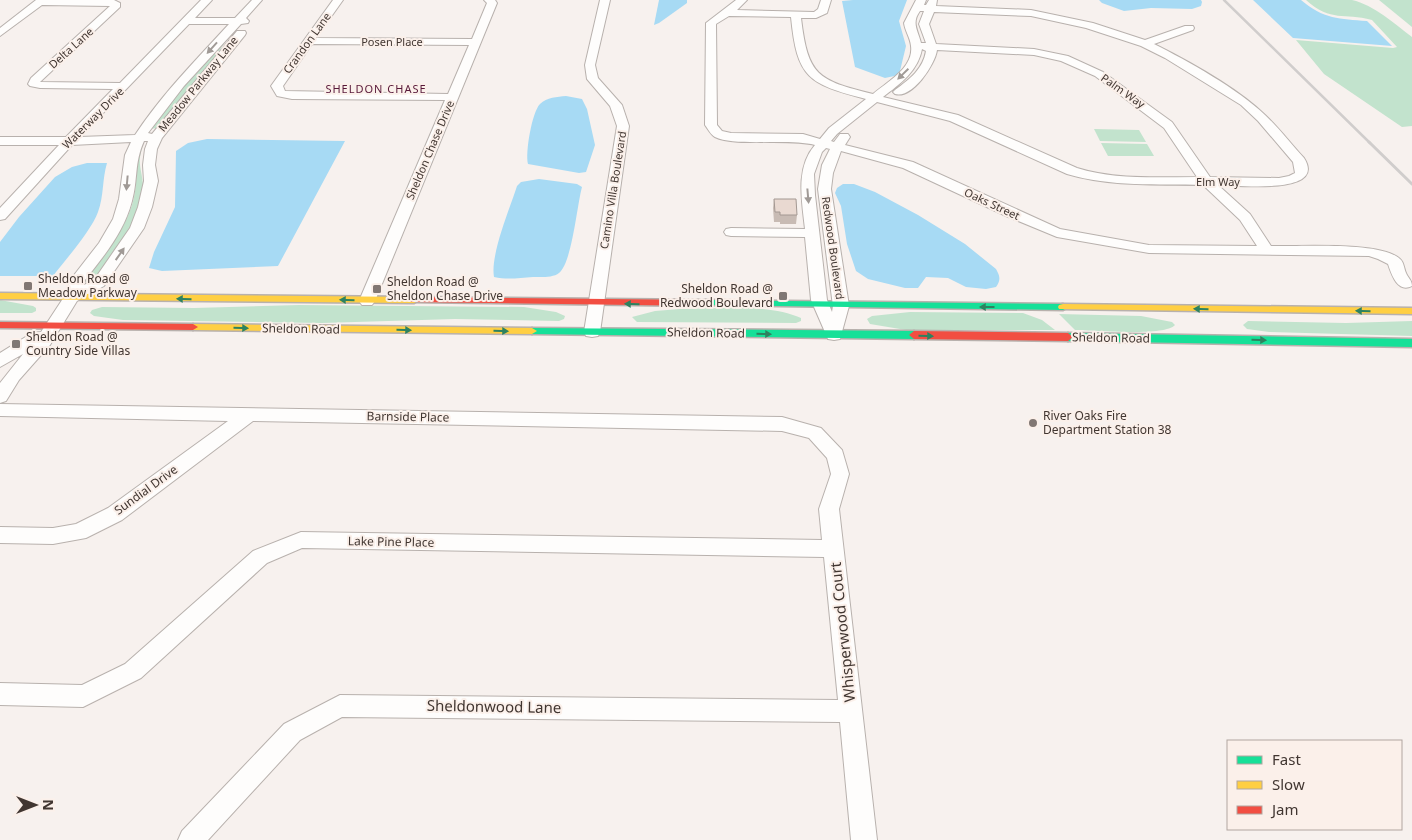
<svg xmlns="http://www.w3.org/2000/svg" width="1412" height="840" font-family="'Noto Sans',sans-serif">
<rect width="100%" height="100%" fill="#f7f1ee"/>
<!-- green -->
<g fill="#c2e3cd">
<path d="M1306,0C1320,0 1338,0 1352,0C1374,5 1395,24 1412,37V126L1402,127L1324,74L1296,40L1393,48L1397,47L1372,20C1343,12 1332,23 1306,0Z"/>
<path d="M1379,0H1412V27Z"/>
<path d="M234,29L211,63L156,128L151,129L167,106Z"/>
<path d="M1094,129L1139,130L1146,142L1100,141Z"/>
<path d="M1101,143L1147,144L1154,156H1108Z"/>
<path d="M140,148H142C137,164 142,170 143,185C144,218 112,255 93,280L87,283L85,281C100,257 123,234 132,205C138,187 135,167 140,148Z"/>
<path d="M0,300L33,306L36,308V311L32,313H0Z"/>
<path d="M299,305L524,307L556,312L565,316L564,319L559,321L455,319L322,323L123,320L94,316L90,313L92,310L102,307L194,308Z"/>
<path d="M680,309C716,309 768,303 801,318V321L796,323L637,322L632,317L655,311Z"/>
<path d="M910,312L1023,313L1042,320L1055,330H906L870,324L867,319L872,316Z"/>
<path d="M1059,314L1141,316L1172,322L1175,325C1164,337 1093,330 1075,330Z"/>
<path d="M1248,321L1346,323L1412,321V336L1269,332L1247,329L1243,325Z"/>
</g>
<!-- water -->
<g fill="#a7daf4">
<path d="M659,0H687V3L659,23L654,25Z"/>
<path d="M853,0H907L899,21L906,46L899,75L885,78L855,67L842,1Z"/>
<path d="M1099,0H1201L1202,2L1201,6L1192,9L1151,8L1124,11L1102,3Z"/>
<path d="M1253,0H1301C1323,19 1340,19 1367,21L1392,46L1293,38Z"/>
<path d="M566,96L582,99L587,109L595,145L586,172L579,173L528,164C525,153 532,112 540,104C547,97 557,97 566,96Z"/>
<path d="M207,139L345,141L278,266L162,271L149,268L154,252L175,207L176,151L188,143Z"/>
<path d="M87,163H107C102,180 104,196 98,212C91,231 66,259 53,276H0V242L19,217L55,177L72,167Z"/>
<path d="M539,179L577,184L582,187C577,205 572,263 559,273C553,278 540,277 533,277C519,278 507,280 494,277C490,255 510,208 517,186L521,182Z"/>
<path d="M843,184H854L875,192L918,215L965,244L996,269C1000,276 1001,280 996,287L986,289L966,287L948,278L926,277L918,288H905L868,279L856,271L847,244L841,206L835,193L837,188Z"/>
</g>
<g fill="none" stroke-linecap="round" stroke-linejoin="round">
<!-- street casing -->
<g stroke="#b8b1ad" stroke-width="2">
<g id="street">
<path d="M36,0H114L120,3V7L40,82L120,83L201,0H212L195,18H235L252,0H262L246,18L249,21L248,23L241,24L184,86L148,133L152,134L237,31H245L246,33L245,35L162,138L157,149L155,165L158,181L152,207L144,228L104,286L77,301L50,345L19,380L6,401L0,403V383L23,354L0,367V353L32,333L41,332L64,297L71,279L99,243L113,219L119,199L125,155L131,142L72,145L5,219L0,220V208L59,145H0V137H66L113,89L40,88L30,86L28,84L31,78L110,6L42,5L0,36V28ZM189,24H229C196,60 162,94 135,135L80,137ZM144,141H148L145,149L143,165L144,181L138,207L130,228L94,280L84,285L85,280C104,256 124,232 132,201C138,180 134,163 144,141Z"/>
<path d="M333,0H343L316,38L472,39L487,3L484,0H495L497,3L375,301L372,305H362L359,301L445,100L292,99L277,96L271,86ZM312,44L469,45L448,94L285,91L283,86Z"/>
<path d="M600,0H610L595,65L598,78L622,105L629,126L600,332L598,336L592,337L586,336L584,332L617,126L610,106L587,79L585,65Z"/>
<path d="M736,0H747L737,10L814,12L818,9L821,0H831L827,13L816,18H801C808,76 817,80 873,94C887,82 914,68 911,46C910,37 905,31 904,23L916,0H926L924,5H926L929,0H937L936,6L1031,10L1093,23L1145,40L1185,26H1193L1194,28L1193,30L1154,44C1188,61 1238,89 1265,115C1279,128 1291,144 1304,158C1328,196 1235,185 1218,185L1250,214L1271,246C1299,247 1381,241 1400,259C1404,262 1404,269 1406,273C1408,278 1412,280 1412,286C1398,293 1392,276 1388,264L1378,259L1369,256L1149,253L1057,237L1006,216L903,168L841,151L833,173L831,189L849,306L840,339L834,340L828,339L811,300L805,237L731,236L726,235L724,232L726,229L731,228L805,229C802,201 795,168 815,145C788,138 735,147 715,137C711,135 708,129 705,125L706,23ZM920,11H924L919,24L926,43H921C918,30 911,23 920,11ZM934,12L1031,16L1086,28L1141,46L1165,58L1241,105L1258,121L1293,162L1295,173L1289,176L1279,178L1210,177L1172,122L1103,72L1068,56L1034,49L936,44L929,24ZM729,16L791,17C797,78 808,84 866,99L829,128L820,139L803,134L731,133L722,131L717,125L716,24ZM922,49L926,51C923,69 910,79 895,90L893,92L895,94C912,99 935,65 937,50L1034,55L1061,61L1095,76L1164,128L1197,177C1157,177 1115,180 1077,168L958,115L883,97C900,84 918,71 922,49ZM877,102L950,121L1067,174C1111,187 1157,184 1203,185L1240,220L1257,246L1149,245L1060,229L913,162L845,145L850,137L848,134H840L834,142L831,141L837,134ZM826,148L830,149L822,165L818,189L833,306L832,312L827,300L815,195L814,174L822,152Z"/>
<path d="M0,404L782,417L821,428L842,450L849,474L839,509L877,840H851L840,722L342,717L300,740L208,840H178L182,831L284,724L340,695L838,700L824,557L302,548L267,563L141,678L83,707L0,705V683L82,685L125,664L253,551L301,532L822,540L819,509L831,474L827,458L809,438L782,431L253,421L122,520L86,538L53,544L0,543V527L53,528L76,524L108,508L228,421L0,416Z"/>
</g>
</g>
<!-- fast casing -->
<g stroke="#b8b1ad" stroke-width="3">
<g id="fast">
<path d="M706,300L1063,304L1068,307L1063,310L703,305L701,303Z"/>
<path d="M532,328L914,331L919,335L914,339L532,334L527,331Z"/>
<path d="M1068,333L1412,339V347L1068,341L1063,337Z"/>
</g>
</g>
<!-- slow casing -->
<g stroke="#b8b1ad" stroke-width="3">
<g id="slow">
<path d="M0,293L414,297L419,300L414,303L0,299Z"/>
<path d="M1063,304L1412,308V314L1059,309L1058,307L1059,305Z"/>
<path d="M193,324L532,328L537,331L532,334L193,330L188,327Z"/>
</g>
</g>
<!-- jam casing -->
<g stroke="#b8b1ad" stroke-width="3">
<g id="jam">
<path d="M414,297L706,300L711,303L706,306L411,302L409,300Z"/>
<path d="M0,322L193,324L198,327L193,330L0,328Z"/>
<path d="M914,331L1068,333L1073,337L1068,341L914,339L909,335Z"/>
</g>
</g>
<!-- street -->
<use href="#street" fill="#fefdfc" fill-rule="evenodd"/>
<!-- fast -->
<use href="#fast" fill="#16e098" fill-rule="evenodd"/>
<!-- slow -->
<use href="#slow" fill="#ffcf43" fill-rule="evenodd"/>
<!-- jam -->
<use href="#jam" fill="#f24e42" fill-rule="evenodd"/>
<!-- rail-far1 -->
<path stroke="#d0cdcc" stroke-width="2.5" d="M1224,0L1370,143"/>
<!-- rail -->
<path stroke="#d0cdcc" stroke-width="3" d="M1369,142L1412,184"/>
</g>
<!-- wall -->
<path fill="#c8bbb4" d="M774,199L797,215L796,224H780V222H774L773,208Z"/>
<!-- building -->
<path fill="#e9d9d1" stroke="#a39892" d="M774,199H796L797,215H780V212H775Z"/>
<!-- one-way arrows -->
<defs><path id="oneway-solid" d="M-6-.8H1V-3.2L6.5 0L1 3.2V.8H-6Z" transform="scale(1.25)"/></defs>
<g fill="#a09a96">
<use href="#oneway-solid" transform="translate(212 48) rotate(132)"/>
<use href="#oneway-solid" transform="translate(903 74) rotate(136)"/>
<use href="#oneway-solid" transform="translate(127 183) rotate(95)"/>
<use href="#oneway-solid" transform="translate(808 196) rotate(85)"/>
<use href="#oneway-solid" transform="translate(120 254) rotate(-55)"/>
</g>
<g fill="#2e825f">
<use href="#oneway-solid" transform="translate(184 299) rotate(-179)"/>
<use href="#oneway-solid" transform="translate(347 300) rotate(-179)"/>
<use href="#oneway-solid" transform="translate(632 304) rotate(-179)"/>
<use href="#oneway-solid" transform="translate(987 307) rotate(-180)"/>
<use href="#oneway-solid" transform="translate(1201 309) rotate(-179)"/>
<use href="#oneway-solid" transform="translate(1363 311) rotate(-179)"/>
<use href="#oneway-solid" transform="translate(241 328) rotate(1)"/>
<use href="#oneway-solid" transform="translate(404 330) rotate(1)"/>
<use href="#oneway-solid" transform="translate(501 331) rotate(1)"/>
<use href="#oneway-solid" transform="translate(764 334) rotate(1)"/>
<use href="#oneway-solid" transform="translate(926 336) rotate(1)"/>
<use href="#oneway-solid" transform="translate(1259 340) rotate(1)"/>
</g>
<!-- markers -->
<g fill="#817773" stroke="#fbf0ea" stroke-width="2">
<rect x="23" y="281" width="10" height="10" rx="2.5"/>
<rect x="372" y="284" width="10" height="10" rx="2.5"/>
<rect x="778" y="291" width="10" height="10" rx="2.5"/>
<rect x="11" y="339" width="10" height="10" rx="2.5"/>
<circle cx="1033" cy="423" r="5"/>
</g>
<g text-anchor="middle" stroke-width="4" stroke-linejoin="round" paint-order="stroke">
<!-- far-street labels -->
<g font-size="11" fill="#413631" stroke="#fbf0ea">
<text x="392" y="46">Posen Place</text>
<text transform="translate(307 43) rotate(-54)" y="4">Crandon Lane</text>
<text transform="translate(71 48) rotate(-42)" y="4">Delta Lane</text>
<text transform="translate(198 84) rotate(-51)" y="4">Meadow Parkway Lane</text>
<text transform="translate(1123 91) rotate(35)" y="4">Palm Way</text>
<text transform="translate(93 118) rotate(-45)" y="4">Waterway Drive</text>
<text transform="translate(430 150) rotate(-67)" y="4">Sheldon Chase Drive</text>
<text x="1218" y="186">Elm Way</text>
<text transform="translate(613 190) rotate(-81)" y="4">Camino Villa Boulevard</text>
<text transform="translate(992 204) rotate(25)" y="4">Oaks Street</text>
<text transform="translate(833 248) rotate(82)" y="4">Redwood Boulevard</text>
</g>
<!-- far-neighbourhood labels -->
<g font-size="11" letter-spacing="1" fill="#571839" stroke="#fbf0ea">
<text x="376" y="93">SHELDON CHASE</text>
</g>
<!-- poi labels -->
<g font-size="12" fill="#413631" stroke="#fbf0ea" text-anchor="start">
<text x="38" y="283">Sheldon Road @<tspan x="38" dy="14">Meadow Parkway</tspan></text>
<text x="387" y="286">Sheldon Road @<tspan x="387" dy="14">Sheldon Chase Drive</tspan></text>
<text x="773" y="293" text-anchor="end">Sheldon Road @<tspan x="773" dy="14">Redwood Boulevard</tspan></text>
<text x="26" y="341">Sheldon Road @<tspan x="26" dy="14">Country Side Villas</tspan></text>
<text x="1043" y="420">River Oaks Fire<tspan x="1043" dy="14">Department Station 38</tspan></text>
</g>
<!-- street labels -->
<g font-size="12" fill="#413631" stroke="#fbf0ea">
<text transform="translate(301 329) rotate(1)" y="4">Sheldon Road</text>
<text transform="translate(706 333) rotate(1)" y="4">Sheldon Road</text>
<text transform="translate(1111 338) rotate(1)" y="4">Sheldon Road</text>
<text transform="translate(408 417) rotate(1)" y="4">Barnside Place</text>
<text transform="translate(146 490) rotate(-36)" y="4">Sundial Drive</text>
<text transform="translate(391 542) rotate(1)" y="4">Lake Pine Place</text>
</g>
<!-- near-street labels -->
<g font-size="15" fill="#413631" stroke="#fbf0ea">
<text transform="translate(843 632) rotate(-96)" y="5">Whisperwood Court</text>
<text transform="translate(494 707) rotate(1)" y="5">Sheldonwood Lane</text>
</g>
</g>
<!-- legend -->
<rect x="1227" y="740" width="175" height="90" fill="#fbf0ea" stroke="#b1a6a0"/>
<rect x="1237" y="756" width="25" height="8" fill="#16e098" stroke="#b1a6a0"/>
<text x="1272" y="765" font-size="15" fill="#413631">Fast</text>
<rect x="1237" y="781" width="25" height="8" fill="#ffcf43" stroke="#b1a6a0"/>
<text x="1272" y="790" font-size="15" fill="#413631">Slow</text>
<rect x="1237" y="806" width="25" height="8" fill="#f24e42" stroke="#b1a6a0"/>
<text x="1272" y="815" font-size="15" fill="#413631">Jam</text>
<!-- north arrow -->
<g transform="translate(35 805) rotate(90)" stroke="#fbf0ea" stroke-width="4" paint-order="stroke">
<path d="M0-4L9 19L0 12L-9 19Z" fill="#413631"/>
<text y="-8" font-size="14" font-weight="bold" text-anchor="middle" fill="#413631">N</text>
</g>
</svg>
